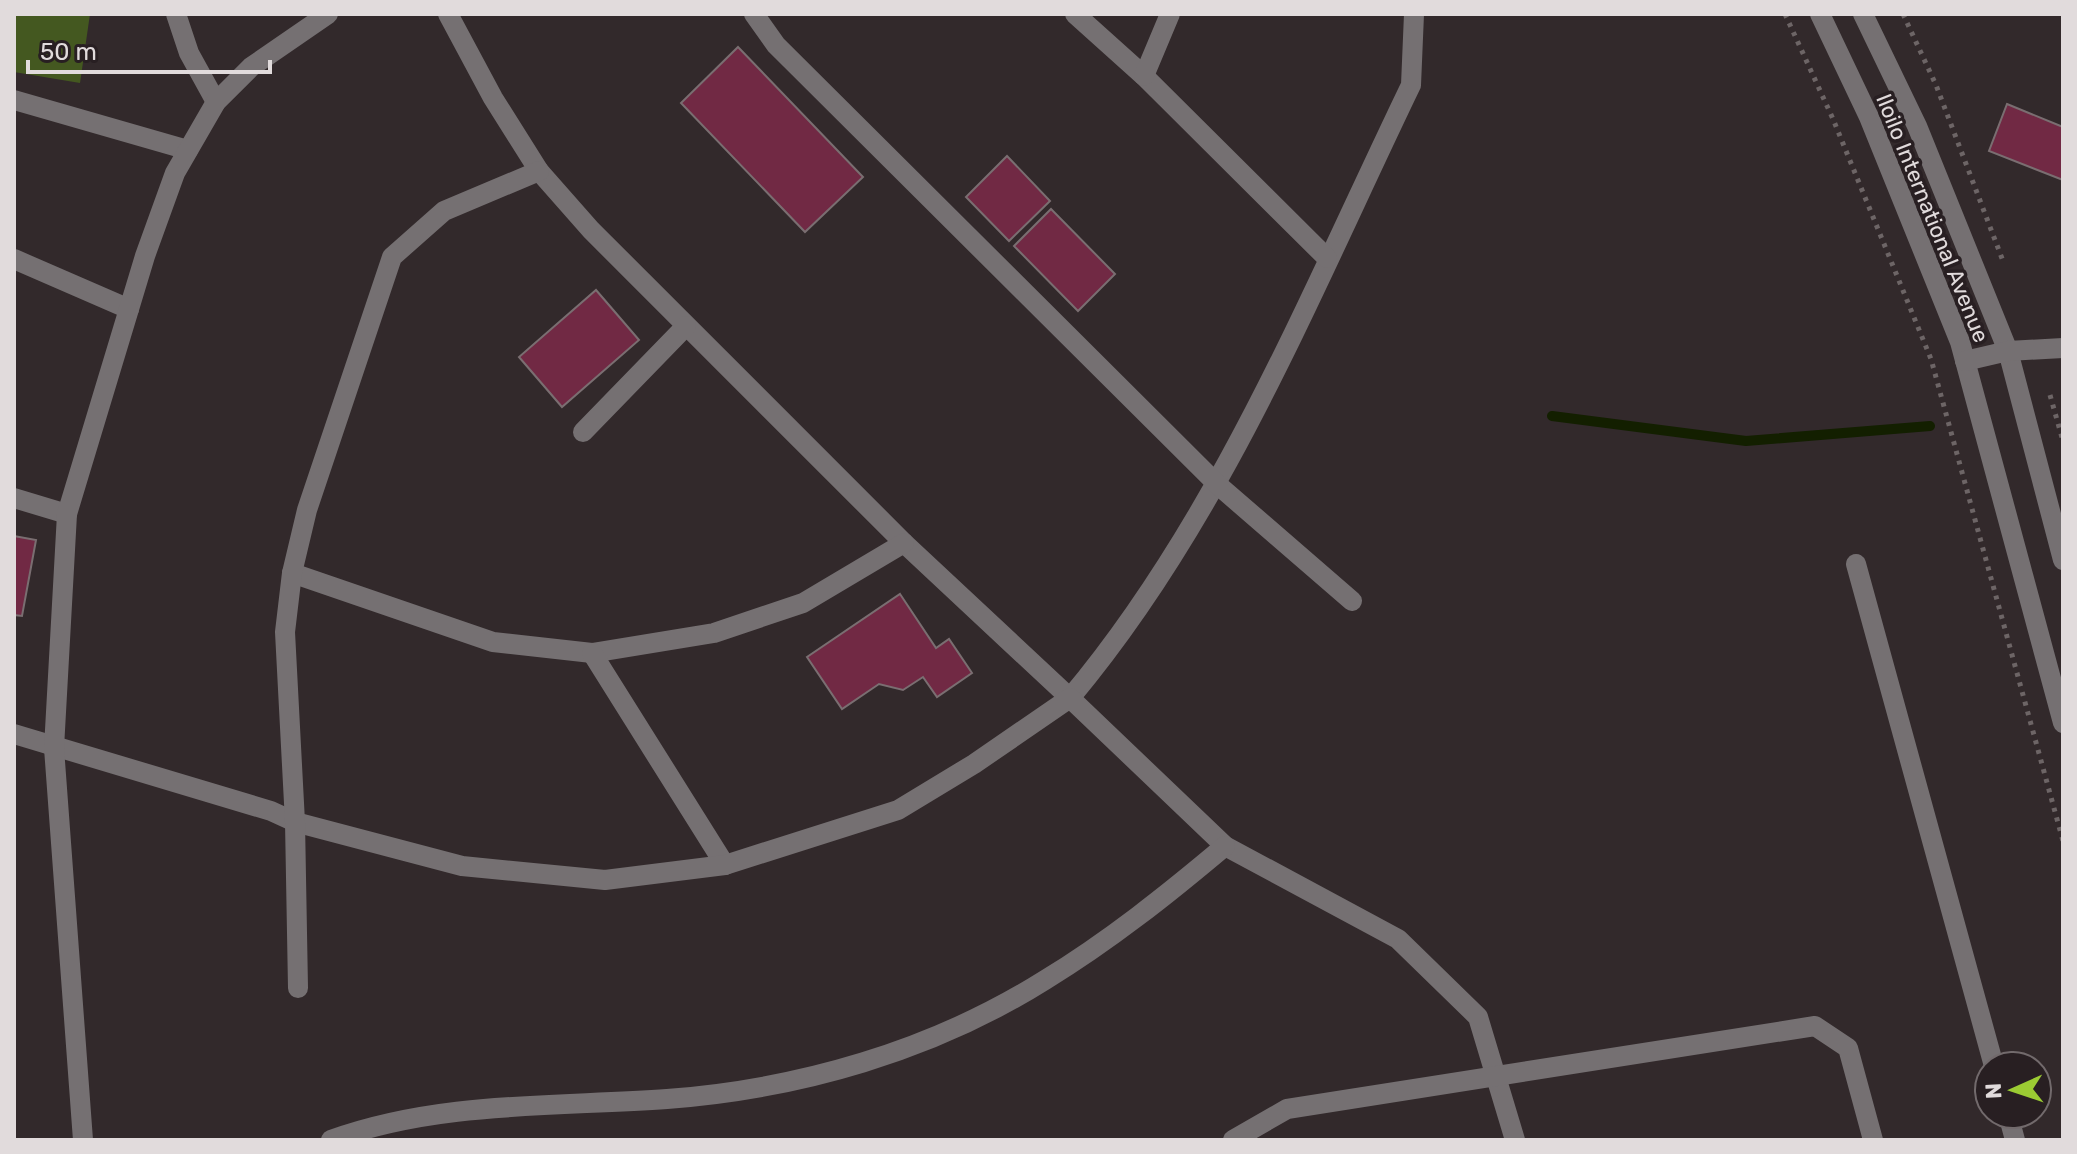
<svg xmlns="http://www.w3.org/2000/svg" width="2077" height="1154" font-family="Rubik,sans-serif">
<rect width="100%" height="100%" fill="#32292b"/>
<!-- green -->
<path fill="#445820" d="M14,14H90L80,83L14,72Z"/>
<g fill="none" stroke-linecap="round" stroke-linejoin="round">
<!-- stream -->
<path stroke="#131f00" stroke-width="10" d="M1552,416L1746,441L1930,426"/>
</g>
<!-- building -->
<g fill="#712944" stroke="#7a6e71" stroke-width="2">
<path d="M738,47L863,177L805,232L681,103Z"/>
<path d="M2007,104L2063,127V180L1989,151Z"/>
<path d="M1007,156L1050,201L1009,241L966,197Z"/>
<path d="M1051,209L1115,274L1078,311L1014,246Z"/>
<path d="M596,290L639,340L562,407L519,357Z"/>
<path d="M14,536L36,540L22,616L14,615Z"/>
<path d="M900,594L936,648L949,639L972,673L937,697L923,677L903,690L879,684L842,709L807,657Z"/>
</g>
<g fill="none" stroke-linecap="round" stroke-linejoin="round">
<!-- path -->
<g stroke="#6d6566" stroke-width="5" stroke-dasharray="4 6" stroke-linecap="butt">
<path d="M1785,14L1833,119L1931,359L2063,841"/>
<path d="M1903,14L1936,85L2003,261"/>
<path d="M2050,395L2063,441"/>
</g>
<!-- minor -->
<g stroke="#757072" stroke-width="20">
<path d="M176,14L189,53L216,102"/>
<path d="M448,14L493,98L539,171L591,230L904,543L1070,698C1221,518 1310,294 1411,85L1414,14"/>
<path d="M754,14L776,45L1218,485L1352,601"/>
<path d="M1075,14L1144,76L1327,258"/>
<path d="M1820,14L1869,117L1960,342L2063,723"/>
<path d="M1863,14L1917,126L2008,351L2063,560"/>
<path d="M1144,76L1170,14"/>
<path d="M14,100L188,150"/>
<path d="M14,259L129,309"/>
<path d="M1965,361L2008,351L2063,348"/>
<path d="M583,432L686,326"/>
<path d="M14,498L67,514"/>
<path d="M1856,564L1994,1066"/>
<path d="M292,573L493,642L592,653L714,633L803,603L904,543"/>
<path d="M592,653L725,865"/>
<path d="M14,734L271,811L295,822L462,866L605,880L725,865L898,810L974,764L1070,698L1225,846L1398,939L1478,1017L1515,1140"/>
<path d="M298,988L295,822L285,632L292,573L307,510L392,257L444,211L539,171"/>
<path d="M2008,1114L2015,1140"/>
<path d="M83,1140L54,748L67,514L145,256L175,173L216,102L251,67L328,14"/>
<path d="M331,1140C439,1101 554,1107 667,1099C799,1089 932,1051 1045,980C1109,941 1168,894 1225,846"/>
<path d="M1233,1140L1287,1109L1815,1026L1848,1048L1873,1140"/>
</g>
</g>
<g text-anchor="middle" stroke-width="7" stroke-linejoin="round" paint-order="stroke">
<!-- street labels -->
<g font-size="22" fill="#e1dbdc" stroke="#281f22">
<text transform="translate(1933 218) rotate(68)" y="8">Iloilo International Avenue</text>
</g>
</g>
<!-- border -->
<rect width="2077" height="1154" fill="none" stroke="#e1dbdc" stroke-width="32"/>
<!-- north arrow -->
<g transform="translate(2013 1090) rotate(267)"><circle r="38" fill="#281f22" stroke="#726a6c" stroke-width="2"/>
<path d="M0-6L14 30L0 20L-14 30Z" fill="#9bcb33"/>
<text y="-12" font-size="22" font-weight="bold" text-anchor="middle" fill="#e1dbdc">N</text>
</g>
<!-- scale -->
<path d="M28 60v12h242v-12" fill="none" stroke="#e1dbdc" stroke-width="4"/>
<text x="40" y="60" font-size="24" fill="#e1dbdc" stroke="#281f22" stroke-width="6" paint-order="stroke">50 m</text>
</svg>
